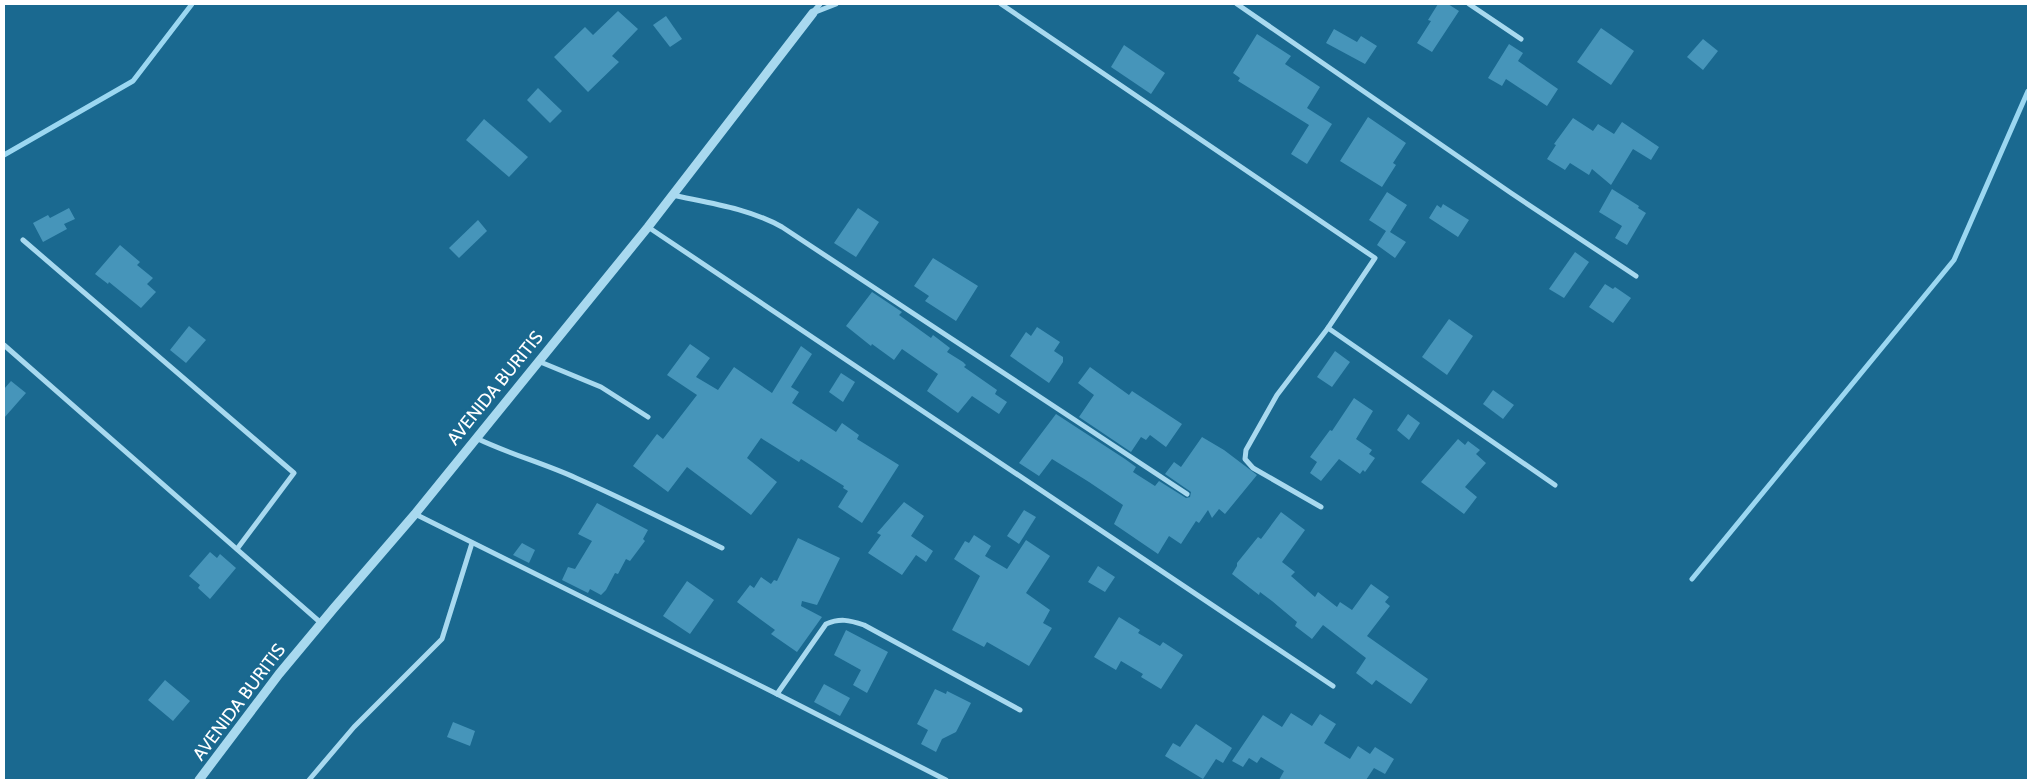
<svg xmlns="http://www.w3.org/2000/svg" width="2032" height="784" font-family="Cabin,sans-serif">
<rect width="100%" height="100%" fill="#1a6990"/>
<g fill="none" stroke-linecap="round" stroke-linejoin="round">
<!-- stream -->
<g stroke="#9bd7f1" stroke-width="5">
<path d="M4,155L133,81L192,4"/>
<path d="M1692,579L1954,260L2028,91"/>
</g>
</g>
<!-- building -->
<g fill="#4695ba">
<path d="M1438,4H1448L1459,11L1432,52L1417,43L1431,21L1428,20Z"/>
<path d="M618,11L638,29L612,56L619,62L588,92L554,57L585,27L593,35Z"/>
<path d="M666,16L682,39L670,47L653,25Z"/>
<path d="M1601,28L1634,51L1611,85L1577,62Z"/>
<path d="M1334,29L1357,42L1361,36L1377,46L1365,64L1326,43Z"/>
<path d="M1257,34L1291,56L1285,64L1320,87L1307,108L1332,124L1307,164L1291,154L1309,125L1238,81L1240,78L1233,73Z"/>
<path d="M1703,39L1718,51L1703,70L1687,57Z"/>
<path d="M1509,44L1523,53L1518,61L1558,89L1547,106L1506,79L1502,86L1488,78Z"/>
<path d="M1124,45L1165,73L1151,94L1111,67Z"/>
<path d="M538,88L562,111L550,123L527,100Z"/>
<path d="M1368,117L1406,143L1393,163L1396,165L1382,187L1340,161Z"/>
<path d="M1573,118L1593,131L1598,124L1614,134L1622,122L1659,147L1651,160L1633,149L1611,185L1592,169L1589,175L1570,163L1565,170L1547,159L1556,145L1554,144Z"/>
<path d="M484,119L528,157L509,177L466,140Z"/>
<path d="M1612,189L1639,206L1638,208L1646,213L1627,245L1615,238L1622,226L1599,212Z"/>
<path d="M1387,192L1407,205L1390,232L1406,242L1395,258L1377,245L1386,231L1369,220Z"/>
<path d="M1443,204L1469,220L1458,237L1429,218L1437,205L1441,208Z"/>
<path d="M69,208L75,219L64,224L67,229L43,242L33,223L48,215L50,218Z"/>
<path d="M858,208L879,222L856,257L834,243Z"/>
<path d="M478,220L487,231L459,258L449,248Z"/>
<path d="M120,245L140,262L137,265L153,278L147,284L156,292L141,308L109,282L108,284L95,274Z"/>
<path d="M1575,252L1589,262L1564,298L1549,289Z"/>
<path d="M933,258L978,286L956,321L925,301L929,296L914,286Z"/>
<path d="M1605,284L1613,289L1615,287L1631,298L1613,323L1589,307Z"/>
<path d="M872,292L902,312L899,315L931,338L933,335L950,348L947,352L963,362L966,365L964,367L997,390L995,394L1007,402L999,414L972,396L958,413L927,391L938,374L902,349L894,360L872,344L871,346L846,326Z"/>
<path d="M1449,319L1473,336L1447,375L1422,357Z"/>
<path d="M189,326L206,340L186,363L170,350Z"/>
<path d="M1037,327L1060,342L1054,351L1063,357V362L1049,383L1010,356L1026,332L1031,336Z"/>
<path d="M690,344L710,358L696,377L718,390L734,367L772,393L801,346L812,354L791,387L799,392L792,403L836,432L842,423L859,435L857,439L899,465L862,523L838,507L848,491L843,488L844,486L801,459L799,462L761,438L747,458L777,482L751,515L687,467L668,492L633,466L657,434L663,439L697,395L667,375Z"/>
<path d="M1335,351L1350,362L1332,387L1317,377Z"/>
<path d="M1090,367L1129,395L1132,391L1182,424L1166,447L1150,435L1146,440L1141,437L1131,452L1079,417L1094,395L1078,383Z"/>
<path d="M841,373L855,382L843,402L829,392Z"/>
<path d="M11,381L26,393L4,418V389Z"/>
<path d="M1493,390L1514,405L1503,419L1483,404Z"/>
<path d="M1354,398L1373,411L1356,439L1372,450L1369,454L1375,458L1365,472L1363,470L1360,474L1339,459L1321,481L1310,473L1317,462L1310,457L1330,430L1332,431Z"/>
<path d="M1056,414L1125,459L1136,467L1133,472L1155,486L1159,481L1186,498L1190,497L1191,492L1165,474L1174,462L1181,467L1202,437L1224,450L1257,475L1225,514L1219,509L1212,518L1208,510L1199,523L1196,521L1181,544L1169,536L1158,554L1114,524L1123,505L1089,482L1052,459L1039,476L1019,463Z"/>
<path d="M1408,414L1420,423L1409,440L1397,430Z"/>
<path d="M1458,439L1465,445L1468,441L1480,450L1476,454L1486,463L1465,487L1477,497L1464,514L1421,482Z"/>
<path d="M904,502L924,516L911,536L933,551L926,562L916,555L902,575L868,553L881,535L877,533Z"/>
<path d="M597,503L648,530L643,539L645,541L630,561L626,559L618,574L615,573L606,590L601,595L590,589L588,593L562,580L568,567L575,569L592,541L578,534Z"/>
<path d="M1024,510L1036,517L1019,544L1007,536Z"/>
<path d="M1281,512L1305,530L1282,562L1295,572L1291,576L1315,597L1318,592L1337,607L1340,602L1352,610L1371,584L1389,597L1385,602L1390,606L1367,636L1428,679L1411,704L1376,680L1372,685L1356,673L1366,658L1323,625L1312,639L1295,626L1297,622L1272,601L1260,592L1259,595L1232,574L1237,566V563L1258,537L1261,539Z"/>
<path d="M974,535L991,546L985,556L1007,569L1026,540L1050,556L1026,593L1050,610L1043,623L1052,628L1029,666L987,642L984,647L952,630L980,576L954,559L965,541L969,543Z"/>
<path d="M798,538L840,558L817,605L802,601L801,606L822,617L797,652L771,634L775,630L737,602L750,585L754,588L761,577L771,584L774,580L777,581Z"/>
<path d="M522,543L535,550L529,563L513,555Z"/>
<path d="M210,552L217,558L220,554L236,568L210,599L198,588L200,585L189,576Z"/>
<path d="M1098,566L1115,577L1105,592L1088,582Z"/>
<path d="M687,581L714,600L690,634L663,616Z"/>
<path d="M1119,617L1140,630L1138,633L1160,646L1163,642L1183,655L1161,689L1141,677L1143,674L1121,661L1116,670L1094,657Z"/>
<path d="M846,630L888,652L867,693L853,685L861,670L834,655Z"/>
<path d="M165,680L190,701L173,721L148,700Z"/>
<path d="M824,684L850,698L840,716L814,702Z"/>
<path d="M935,689L946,694L947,691L971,703L956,732L942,739L936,752L921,744L928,730L917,724Z"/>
<path d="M1291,713L1312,726L1320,714L1336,724L1324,743L1350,759L1358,746L1370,754L1375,747L1394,759L1385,774L1374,768L1366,780H1279L1284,771L1261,757L1257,763L1249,758L1243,767L1232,761L1263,715L1282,727Z"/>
<path d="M453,722L475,731L470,746L447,737Z"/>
<path d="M1196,724L1232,748L1223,763L1216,759L1203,779L1165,756L1173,743L1180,747Z"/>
</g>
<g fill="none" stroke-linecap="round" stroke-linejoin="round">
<!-- minor -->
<g stroke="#a8d9ef" stroke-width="5">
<path d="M1001,4L1375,258L1328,328L1277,395L1246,450L1245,459L1253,468L1321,507"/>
<path d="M1237,4L1511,193L1636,276"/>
<path d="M1469,4L1521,39"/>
<path d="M813,12L820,4"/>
<path d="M813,13L836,4"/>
<path d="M672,195C709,203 748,208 782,227L1187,494"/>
<path d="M648,227L1333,686"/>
<path d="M23,240L294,473L237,549"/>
<path d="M1328,328L1555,485"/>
<path d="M4,345L321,623"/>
<path d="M538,361L601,387L648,417"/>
<path d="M476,438C509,454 543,463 576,478C626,500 674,524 722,548"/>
<path d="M415,514L777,694L946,780"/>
<path d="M777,694L826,624C840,618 849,620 864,625L1020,710"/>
<path d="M309,780L354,727L442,639L472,543"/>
</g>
<!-- tertiary -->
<path stroke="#a8d9ef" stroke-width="9" d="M199,780L279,674L334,608L415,514L648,227L813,13"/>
</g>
<g text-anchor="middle" stroke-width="4.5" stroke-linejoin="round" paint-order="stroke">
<!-- street labels -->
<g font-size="18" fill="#fff" stroke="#1a6990">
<text transform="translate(495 388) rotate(-51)" y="6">AVENIDA BURITIS</text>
<text transform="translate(239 702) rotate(-53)" y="6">AVENIDA BURITIS</text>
</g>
</g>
<!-- border -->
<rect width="2032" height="784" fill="none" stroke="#ffffff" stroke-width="10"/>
</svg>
